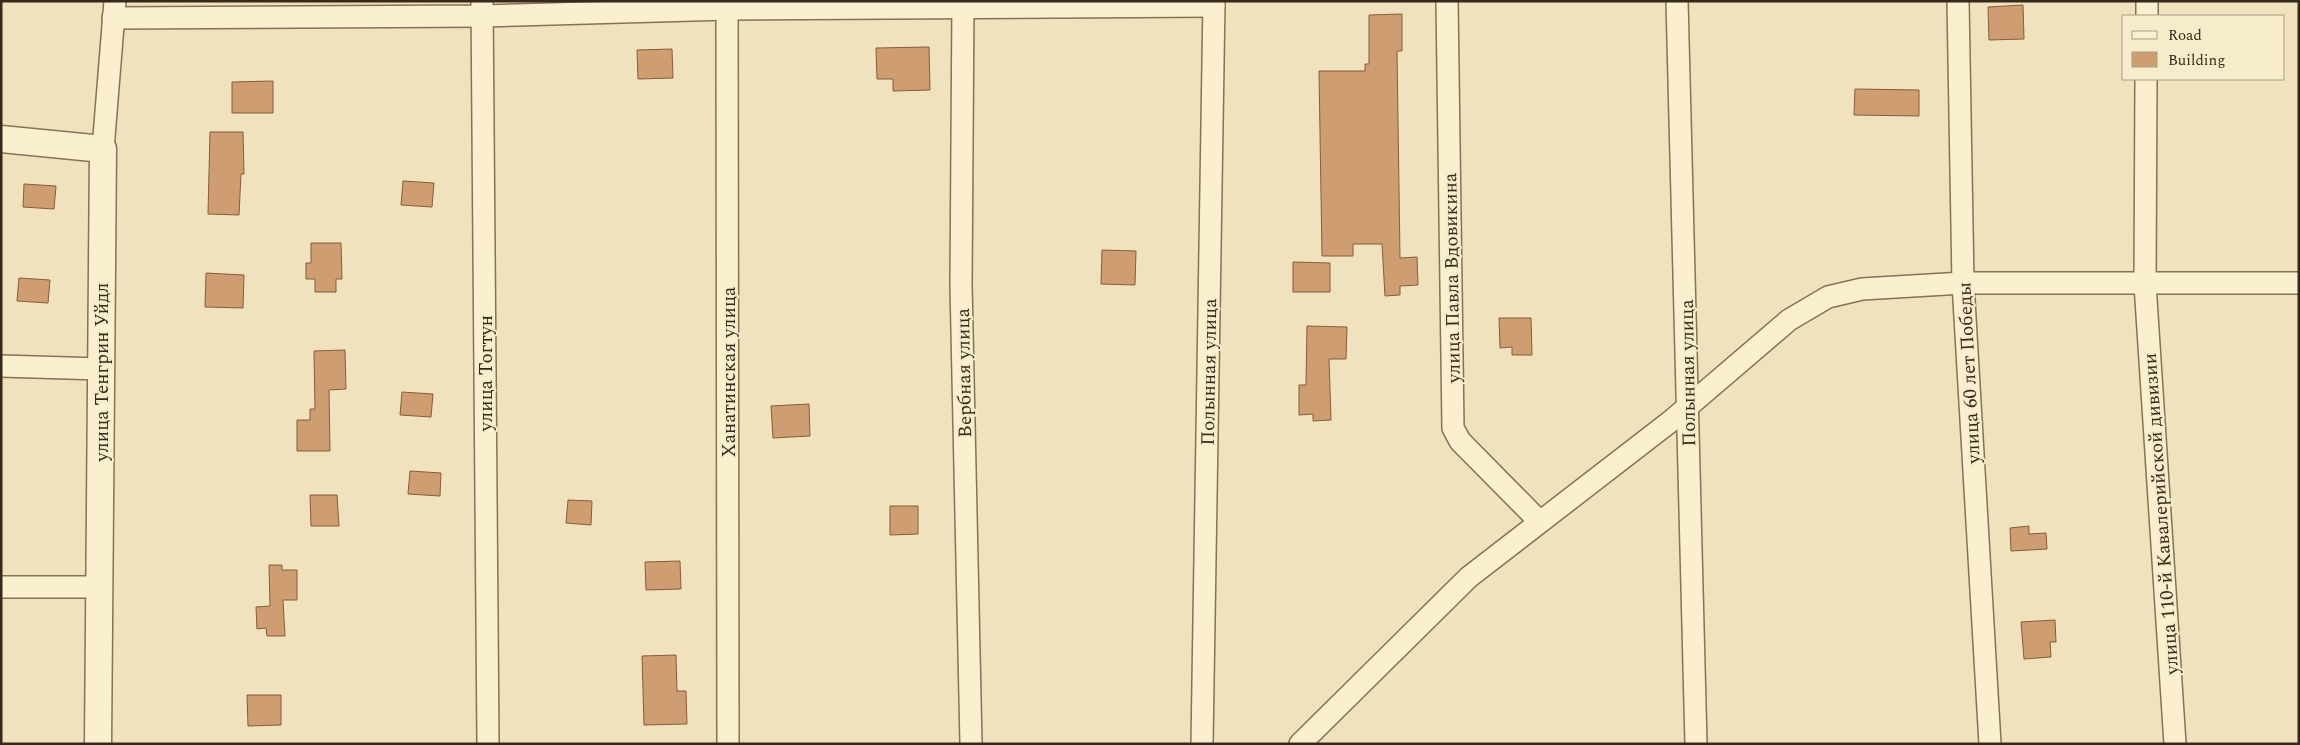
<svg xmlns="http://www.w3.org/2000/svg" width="2300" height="745" font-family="Spectral,serif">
<rect width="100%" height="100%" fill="#efe2bc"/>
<!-- building -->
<g fill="#ce9d71" stroke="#865d3b">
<path d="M2023,5L2024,39L1989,40L1988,7Z"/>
<path d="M1402,14V51H1397L1400,258L1417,257L1418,285L1400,286V295L1385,296L1382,244H1353V256H1322L1319,71H1365V64H1369V15Z"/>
<path d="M929,47L930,90L893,91V79H877L876,48Z"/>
<path d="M672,49L673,78L638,79L637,50Z"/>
<path d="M273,81V113H232V82Z"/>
<path d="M1855,89L1919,90V116L1854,115Z"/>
<path d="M210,132H243L244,174H241L239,215L208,214Z"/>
<path d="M403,181L434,183L432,207L401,205Z"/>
<path d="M24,184L56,186L54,209L23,207Z"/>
<path d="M311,243H341L342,279H336V292H315V279H306V263H311Z"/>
<path d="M1102,250L1136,251L1135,285L1101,284Z"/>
<path d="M1293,262L1330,263V292H1293Z"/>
<path d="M206,273L244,275L243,308L205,307Z"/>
<path d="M19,278L50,280L48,303L17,301Z"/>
<path d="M1499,318H1531L1532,355H1512V347L1500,348Z"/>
<path d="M1307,326L1347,327L1346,359H1329L1331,420L1313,421V414L1299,415V385H1306Z"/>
<path d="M345,350L346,389L329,390L330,451H297V420H310V409H315L314,351Z"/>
<path d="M402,392L433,394L431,417L400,415Z"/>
<path d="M809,404L810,436L773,438L771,406Z"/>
<path d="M410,471L441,473L440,496L408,494Z"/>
<path d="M310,495H337L339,526H311Z"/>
<path d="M568,500L592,501L591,525L566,523Z"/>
<path d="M890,506H918V534L890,535Z"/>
<path d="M2029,526V534L2046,533L2047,549L2011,551L2010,528Z"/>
<path d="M680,561L681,589L646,590L645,562Z"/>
<path d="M269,565H282V570H297V600H283L285,636H267L266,628L257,629L256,607L270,606Z"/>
<path d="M2055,620L2056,642H2050L2051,657L2024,659L2021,622Z"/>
<path d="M676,655L677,691H686L687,724L644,725L642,656Z"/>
<path d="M247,695H281V725L248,726Z"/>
</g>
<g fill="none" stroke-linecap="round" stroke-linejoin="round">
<!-- minor casing -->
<g stroke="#867255" stroke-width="24">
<g id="minor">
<path d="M727,1L728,744"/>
<path d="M963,1L961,285L971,744"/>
<path d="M1447,1L1453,428L1460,441L1539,521"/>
<path d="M1677,1L1696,744"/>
<path d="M1958,1L1963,283L1990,744"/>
<path d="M482,2L488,744"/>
<path d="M2147,16V1"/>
<path d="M113,18L482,16L728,9L1214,6"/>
<path d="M2146,79L2145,284L2175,744"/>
<path d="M103,149L115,1"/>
<path d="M1,366L101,369"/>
<path d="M1,587H101"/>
<path d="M1202,744L1214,1"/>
<path d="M1300,744L1469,577L1671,421L1789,320L1828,297L1862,289L1963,283H2299"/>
</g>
</g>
<!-- tertiary casing -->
<g stroke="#867255" stroke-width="29">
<path id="tertiary" d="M1,139L103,149L98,744"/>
</g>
<!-- minor -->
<use href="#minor" stroke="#faefcf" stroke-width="21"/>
<!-- tertiary -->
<use href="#tertiary" stroke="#faefcf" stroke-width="26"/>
</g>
<g text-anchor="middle" stroke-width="4" stroke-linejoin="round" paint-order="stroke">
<!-- street labels -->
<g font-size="19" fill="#35291b" stroke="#f6eccc">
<text transform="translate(1451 278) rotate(-91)" y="7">улица Павла Вдовикина</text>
<text transform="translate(101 372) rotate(-90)" y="7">улица Тенгрин Уйдл</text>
<text transform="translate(728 372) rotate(-90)" y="7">Ханатинская улица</text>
<text transform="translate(1208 372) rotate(-89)" y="7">Полынная улица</text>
<text transform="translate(485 373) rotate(-90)" y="7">улица Тогтун</text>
<text transform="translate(963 373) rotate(-91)" y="7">Вербная улица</text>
<text transform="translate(1687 373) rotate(-91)" y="7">Полынная улица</text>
<text transform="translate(1968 373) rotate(-93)" y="7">улица 60 лет Победы</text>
<text transform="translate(2160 514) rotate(-94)" y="7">улица 110-й Кавалерийской дивизии</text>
</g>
</g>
<!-- border -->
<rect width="2300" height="745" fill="none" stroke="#35291b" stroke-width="5"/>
<!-- legend -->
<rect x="2122" y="15" width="162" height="65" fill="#f6eccc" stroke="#a99e85"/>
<rect x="2132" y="31" width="25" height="8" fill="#faefcf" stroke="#a99e85"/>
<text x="2168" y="40" font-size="15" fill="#35291b">Road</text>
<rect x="2132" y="52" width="25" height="15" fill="#ce9d71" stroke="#a99e85"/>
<text x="2168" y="65" font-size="15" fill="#35291b">Building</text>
</svg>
